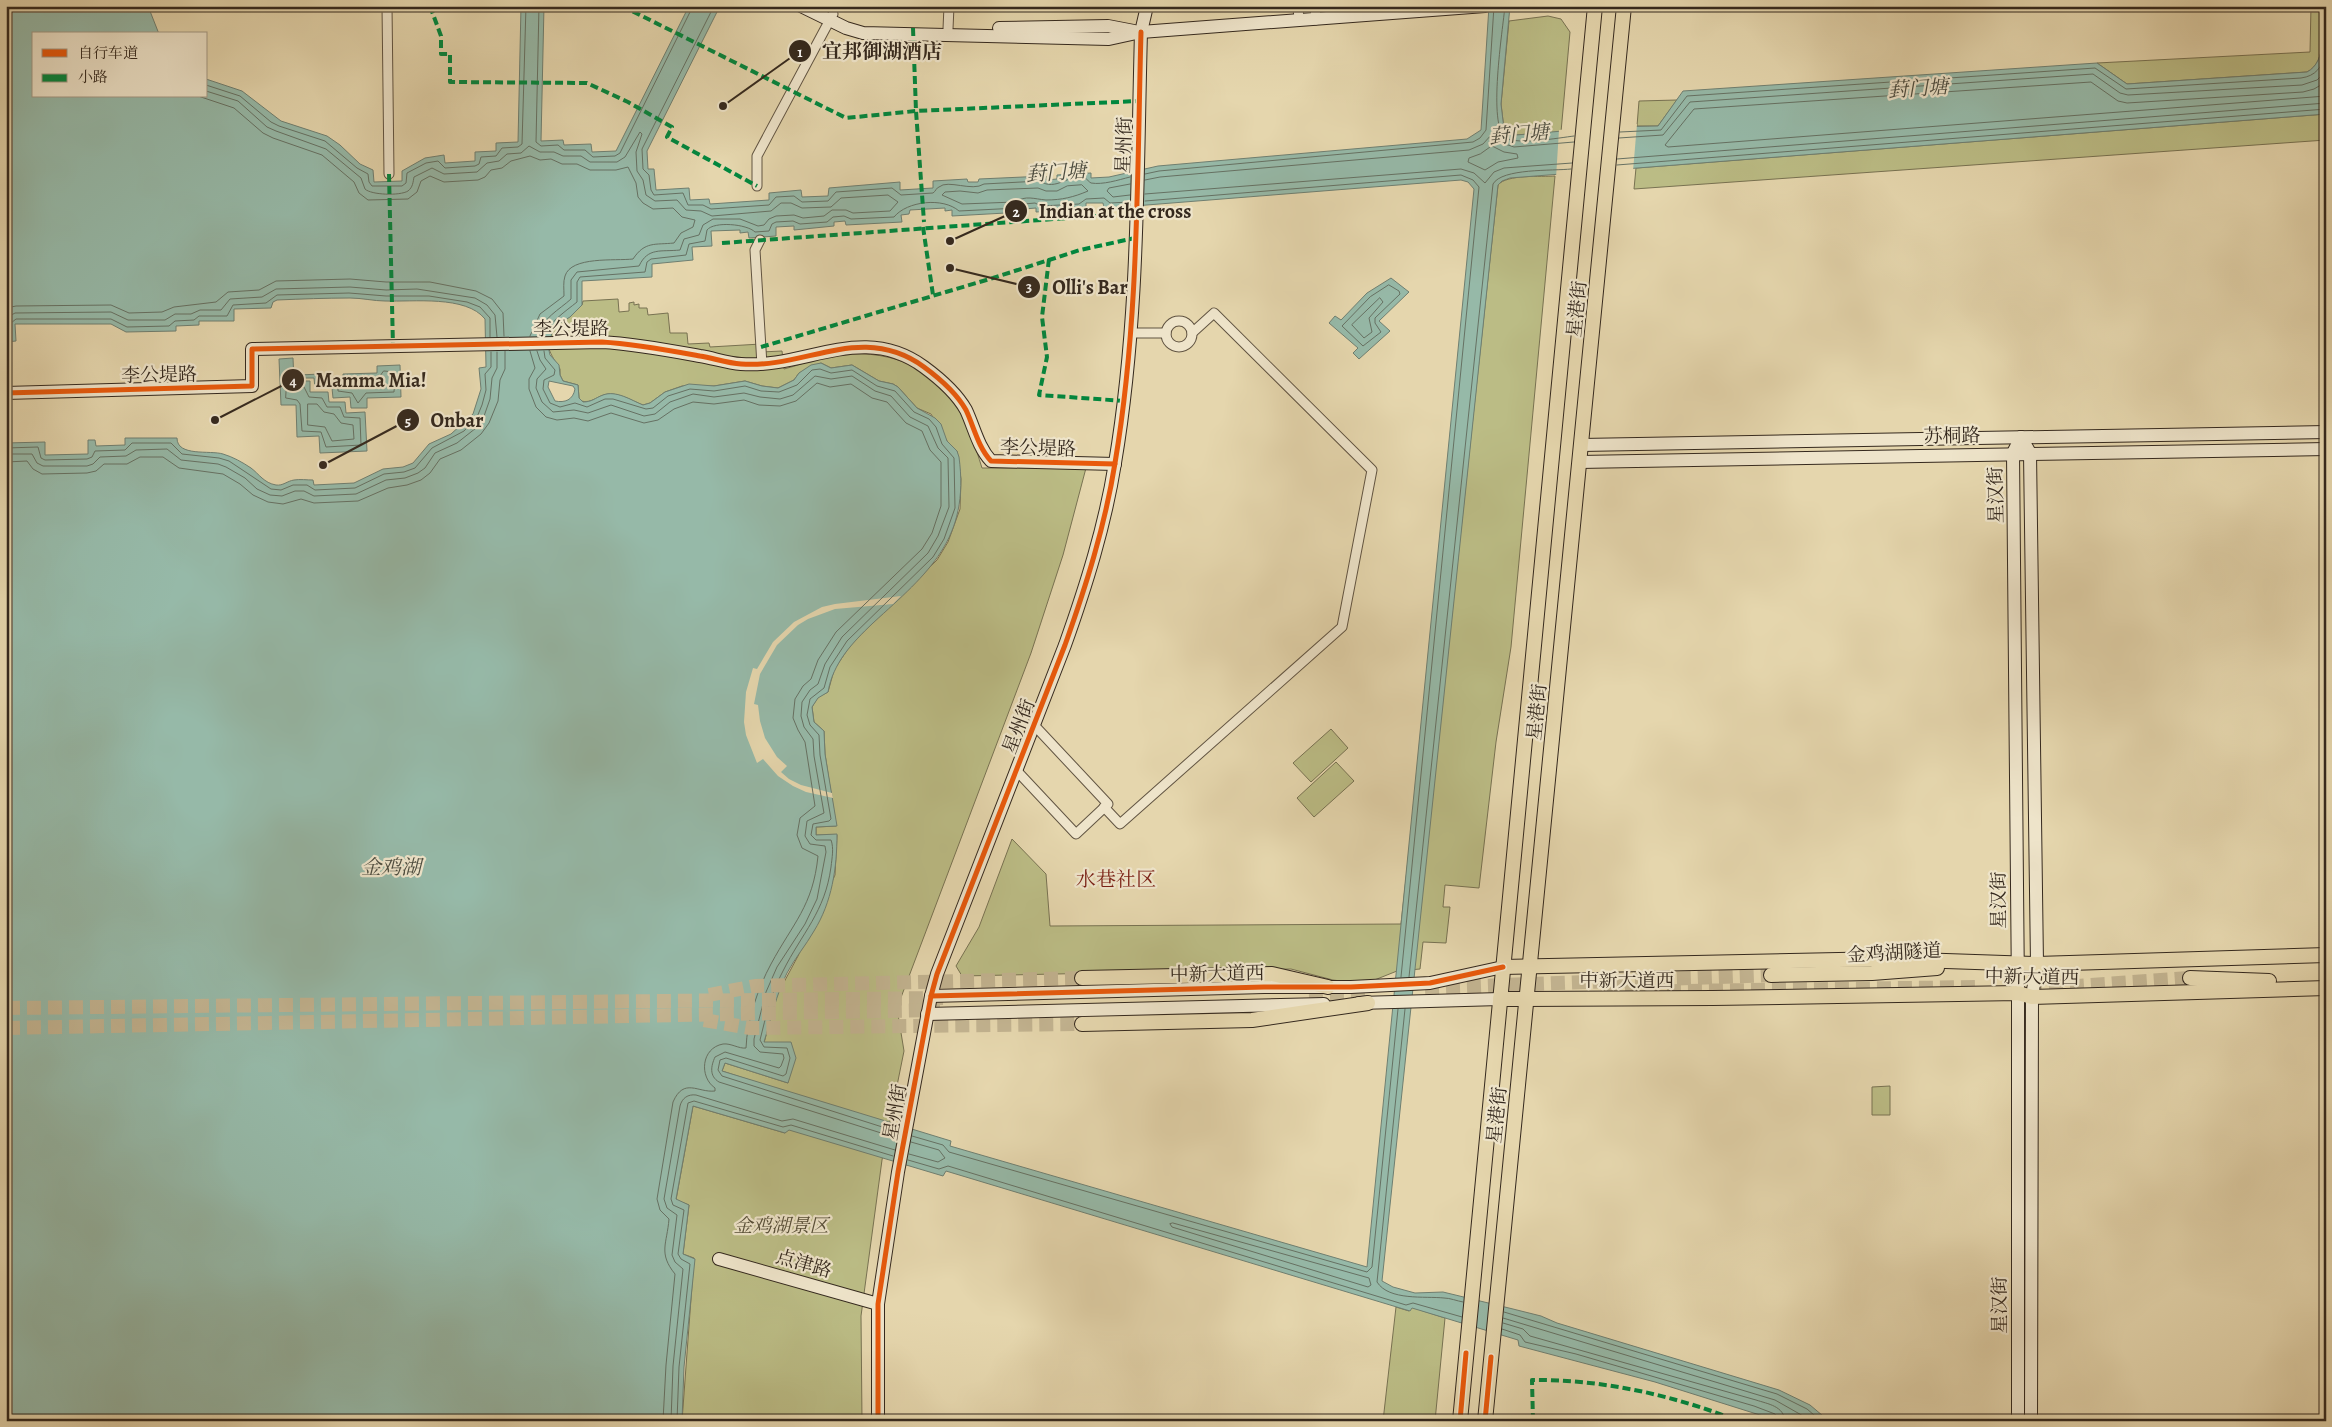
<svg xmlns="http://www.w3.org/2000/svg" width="2332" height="1427" font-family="Alegreya,'Noto Serif SC',serif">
<rect width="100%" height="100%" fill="#e5d6ad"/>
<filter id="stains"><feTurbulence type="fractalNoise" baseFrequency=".004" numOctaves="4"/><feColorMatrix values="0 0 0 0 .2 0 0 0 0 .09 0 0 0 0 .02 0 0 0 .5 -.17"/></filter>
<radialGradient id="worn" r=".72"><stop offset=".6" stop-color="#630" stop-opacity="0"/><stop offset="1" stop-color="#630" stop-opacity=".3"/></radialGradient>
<!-- green -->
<g fill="#bbbc85" stroke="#787252">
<path d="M2311,6H2322C2322,27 2328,61 2307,72L2127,84L2097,63L2310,52Z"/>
<path d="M1548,16L1561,19L1570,32L1561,132L1515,135L1504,129L1501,104L1509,21Z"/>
<path d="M1677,100L1658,126H1637L1639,101Z"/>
<path d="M2326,114V140L1634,189L1636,168Z"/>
<path d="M1555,176L1511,647L1496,742L1479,888L1445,885L1443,907H1450L1446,943L1423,942L1420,969L1397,971L1372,981L1357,983L1333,980L1291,969L962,976L956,966L979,927L1012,839L1046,874L1050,926L1401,924L1415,797L1432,798L1498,185C1507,174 1541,177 1555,176Z"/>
<path d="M618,299L619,312L629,311V303L634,302V305L639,304V308H647L648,315L668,313L670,333H687L688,344L709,343L710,347L761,344V352L782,351L784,369C797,366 810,360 824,357C873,347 928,359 956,404C969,424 975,446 982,468H1086L1063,555L1031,653L897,1008L904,1051L882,1160L861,1316L862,1421H682L694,1258L683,1254L689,1205L676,1200L693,1106L785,1133L799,1096L722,1071L725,1063L788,1083L764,1043L776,997L798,956L835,875L837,835H816V827L836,826L825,754L824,731L814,722L812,707L818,697L828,692L834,670L851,644L937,560L948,542L960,509L961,479L957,451L947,441L931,414L917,408L898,387L893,384L879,381L852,365L831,368L821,363L799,373L794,380L778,388L762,386L745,381L714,386H682L665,392L650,403L643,405C632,401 620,393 608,394C598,395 592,404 581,401L579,398L578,385L563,381L560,375V369C552,356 540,341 554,326C558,323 564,321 568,318C573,314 577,309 582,305L583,301Z"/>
<path d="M1331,729L1348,748L1311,782L1293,763Z"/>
<path d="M1336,762L1354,781L1314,817L1297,798Z"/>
<path d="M1890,1086V1115H1872V1087Z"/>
<path d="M1396,1307L1409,1311L1411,1307L1445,1318L1435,1421H1383Z"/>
</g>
<!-- water -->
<g fill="#96b9a8" stroke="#6f7f71" fill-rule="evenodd">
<path d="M6,6H148L159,34H34V96H206V79L242,91L281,121L327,136L340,145L360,164L373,170L374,182L402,181V171L425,158L444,155L445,163L475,161V152L496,151V143L518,142L521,6H544L541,141L563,140L564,145L591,144L592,152L616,151L689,6H720L647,151L648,169H654L656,190L689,188L690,200L709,199L710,204L769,200V193L801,190L802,197L828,196L829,188L900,182V190L933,188V181L967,179L968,182H978L979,179L1046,176V180L1057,179V175L1091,173V178L1109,177L1158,166L1467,139L1481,130L1489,6H1510L1501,104L1504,129L1507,133L1516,135L1610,127L1658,126L1683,91L2097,63L2127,84L2307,72C2328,61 2322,27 2322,6H2326V114L1510,178L1502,181L1498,185L1382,1281L1393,1287L1415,1293L1443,1292L1513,1309L1541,1316L1557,1323L1779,1390L1810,1405L1829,1421H1779L1655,1382L1519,1346L1518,1340L1412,1308L1410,1311L946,1171L943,1176L789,1130L785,1133L693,1106L676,1199L689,1205L683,1254L695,1259L684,1367L682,1421H6V443L45,442V455L88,454V440H95L96,446L125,445V438H177C177,457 210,450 223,454C233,457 242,462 251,468C259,474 264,483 276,485C283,486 287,481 294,480C300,479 307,480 313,480L314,485L354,483L383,469L403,467L413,463L429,444L451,434L473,414L481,389L479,368L486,367L485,319C466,295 413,302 385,301C374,301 362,298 350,298C326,298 301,299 277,300L273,302L271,308L234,309V321H199V325L176,326V331L126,332L111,324H15L16,341L6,342ZM1461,180L1468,182L1474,189L1367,1267L950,1146L951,1141L722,1071L725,1063L788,1083L796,1058L791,1042H764C771,1019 776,995 787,973C795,958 806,945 814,931C832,902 837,868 837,834L816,835V827L837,826L825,754L824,731L814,722L812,707L818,698L828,692C833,663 852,643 873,623C929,572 970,539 959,457L957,451L947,441L941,424L935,418L917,408L898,387L893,384L879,381L852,365L831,368L821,363L811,365L799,373L794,380L778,388L762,386L745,381L714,386L689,384L665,392L650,403L643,405C631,400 616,390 603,395C595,398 592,402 583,402L579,398L578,385L563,381L560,375L559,365L550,355L548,346L554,327L570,317L582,305V281L652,277V264L693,260L692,247L712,246L711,231L740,230V233L748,232L749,238L776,236V227L794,226V230L834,226V222L845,221L846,225L902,222L901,215L909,214L910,210L945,208V211L952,210V216L1024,212V209L1036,208V212L1086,209V203H1103L1104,208H1109ZM549,381L573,386L575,389C573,400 565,403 555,401L548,387Z"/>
<path d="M1391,278L1409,292L1379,321L1390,331L1359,359L1353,353L1358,348L1329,323L1335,316L1341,320L1367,293Z"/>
<path d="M293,358L294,381H310V392H328L329,402H345L346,413L365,412L367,451L320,453L319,436L297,437L296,405H281L279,359Z"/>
<path d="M400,365L401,397L367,398V408H351L350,397L333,398L332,388H315L314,378H298V375L321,374V381H343V374L377,373V366Z"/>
</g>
<!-- pier -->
<g fill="#e5d6ad">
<path d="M1610,124H1637L1633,171L1556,178L1559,130Z"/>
<path d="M901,596L893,604L835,609L808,619L798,625L777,645L760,674L754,704L758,705L760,721L765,738L777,757L787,766L781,772L789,779L801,785L832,793L833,798L806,792L793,786L778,776L763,759L757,763L746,735L744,722L746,692L753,668L757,669L773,642L794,622L822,607L835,604Z"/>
</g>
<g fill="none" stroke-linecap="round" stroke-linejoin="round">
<!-- shore -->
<g stroke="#667163" stroke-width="1">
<path d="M539,6L536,142L541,146L558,145L564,150H585L593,157L615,156L620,153L693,6"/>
<path d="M714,6L642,149L643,169L649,175L651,190L654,195L683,193L688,205H703L711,209L769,205L776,197L794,196L802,202L828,201L836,192L892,188L901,195L933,193C936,191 936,188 939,187C948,179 972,192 984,184L1040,181C1056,192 1069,173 1085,178C1087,179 1089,182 1091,183C1103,185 1118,180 1130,177"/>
<path d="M1505,6C1503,28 1487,127 1506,138C1519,145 1558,138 1574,136"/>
<path d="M2326,82L2314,89L2303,92L2127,103L2118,101L2091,82L1694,109L1665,145L1668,147L2326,96"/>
<path d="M206,85L240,96L271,122L279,126L325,141L357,168L368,174L369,182L372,186H402L406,183L407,173L426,163L438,161L445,168L475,166L479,164L481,157L496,156L502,148L518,147L522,144L526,6"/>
<path d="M206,91L238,101L267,127L276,131L326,149L361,178L365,189C371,195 400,196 408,191C413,187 413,182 414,177L432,168L444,174L477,172L487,163L499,161L507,154L521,153L529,146L540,152H554L563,156H581L590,162H617L625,157L640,132L642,134L636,152L637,171L643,180L646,195L655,201L677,200L686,210L701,211L712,216L771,211L781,203H791L802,208L831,207L841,198L888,195L898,202L890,211L853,213L846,210H832L824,216L803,218L794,215L776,216L769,219L764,225L758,226L740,219H713L703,225L699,235L684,239L680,250C661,252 648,247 639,266L577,272L571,280V299C559,310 542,318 538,336"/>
<path d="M198,96L234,108L263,133L273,138L322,155L354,182L359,193L368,200L408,199L417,192L421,181L430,176L444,182L478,180L485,177L491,170L502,168L511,161L530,156L540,160L551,159L562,164H577L590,170H616L628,167L636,183L638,197L643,203L653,209L673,208L682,217L695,220L693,227L681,233L674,243C655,245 645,241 633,259C615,261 571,256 565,276C563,282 564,289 564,296L540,314L530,336"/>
<path d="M1620,132L1661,130L1687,96L2095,68L2126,89L2301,78C2316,76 2322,67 2326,53"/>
<path d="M1619,138L1663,135L1690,102L2093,74L2120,93L2128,95L2302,85L2317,80L2326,71"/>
<path d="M1492,146L1504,152L1517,154L1518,158L1498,162L1485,170L1468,162L1469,158L1480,154Z"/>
<path d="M1617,159L2326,103"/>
<path d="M1617,165L2326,109"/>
<path d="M1145,174L1159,171L1473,142L1480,138L1486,130L1494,6"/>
<path d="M1145,180L1160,177L1469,150L1483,144L1492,134L1502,143L1514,147L1574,142"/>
<path d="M1082,185L1088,191C1074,197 1062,200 1046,200C1034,199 1026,195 1015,202L962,204L942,195L945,192L960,191L978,193L987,190L1038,188L1046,191H1057L1067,186Z"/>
<path d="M1145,194L1461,169L1474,173L1485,183L1494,172L1504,168L1572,163"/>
<path d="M1130,195L1113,197L1107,191L1109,188L1130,184"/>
<path d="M1145,201L1461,175L1473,180L1479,187L1401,977"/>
<path d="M1389,285L1399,291L1400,294L1375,318V323L1381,332L1363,346L1342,326L1370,297Z"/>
<path d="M1380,298L1383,302L1369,318L1372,332L1364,338L1352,325Z"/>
<path d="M6,308L16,306L111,305L129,313L162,312L174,307L216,302L228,292L259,290L276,281L350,279L386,282H430L476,291L492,299L503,313L504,336"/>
<path d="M6,318L15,313L111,312L128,320H165L175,314H191L200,310H221L230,299L262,297L276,289L350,287L386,290L417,289L475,298L487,305L495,315L497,337"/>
<path d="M544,336C549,322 566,311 577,302V282L580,277L645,272L647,262L651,259L686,255L689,244L705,241L707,230C714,221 747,224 755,232L769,231L772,224L776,222L793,221L800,224L827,222L833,217L844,216L851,219L894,217C907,201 943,197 959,211L1018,208L1024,204L1035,203L1041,206L1079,204L1086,199L1104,198L1110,203L1130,202"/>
<path d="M6,337L10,335L11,323L16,319H111L127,327L169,326L175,321L194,320L199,316H227L233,305L266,303L277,295L349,293L386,296H429L467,302L480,307L490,318V337"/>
<path d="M530,351L535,368L529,379V389L536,407L546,417L557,420L574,418L588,421L611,413L644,423L658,420L674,409L693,402L714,404L744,400L759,405L780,406L796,401L817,383L830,387L851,384L872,398L887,402L906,423L922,431L930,450L941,462V506L932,533L922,549L836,632L818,660L811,679L803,686L795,699L793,718L798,730L805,742L815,806L800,818L797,835L802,848L818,856C813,906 793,923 771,964C758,988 747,1020 746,1048C739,1049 731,1043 723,1044C701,1048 699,1077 715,1088V1091C698,1093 684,1077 673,1102L657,1199L660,1210L669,1219C667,1244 658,1253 675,1274L666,1365L663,1421"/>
<path d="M537,351L540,360L546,369L537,379L536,388L542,402L553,412L574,410L588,413L611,405L644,416L655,414L670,402L693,394L714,397L744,393L760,397L780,399L793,395L815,376L831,379L852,376L875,391L891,396L910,417L928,426L938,448L948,458L949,507L938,536L928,553L842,637L825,664L818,684L810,690L802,702L801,716L804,727L813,739L814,756L824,813L807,821L805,836L810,844L825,846L826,852L817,899L805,924L777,967L766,992L754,1039V1046L760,1052L783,1054L784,1058L781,1066L779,1068L725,1052L715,1057C711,1066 709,1076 719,1082L897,1138"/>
<path d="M544,351L545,358L555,370L554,375L544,380L543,389L550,403L560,407L575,403L587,407L605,399H613L646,409L653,408L668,396L690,389L714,391L745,386L761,391L779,392L797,385L812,370L820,369L831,373L852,370L877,386L895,391L914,412L929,419L936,427L942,444L954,458L955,508L944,539L933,557L847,641L830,667L824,688L810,699L807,715L810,725L819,735L820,755L831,819L829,821L813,824L811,835L816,840H831C834,848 832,858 831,867C825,912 802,933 783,971C771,993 766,1016 760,1040L764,1047L787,1048L790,1058L786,1074L783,1076L726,1058L720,1060L718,1070L722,1076L898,1132"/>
<path d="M384,371L395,372L394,392L366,393L358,403L352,393L338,391V387L345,385L349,379L378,378Z"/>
<path d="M287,382L293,386L304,387L309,397L322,398L327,407H340L344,417L360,418L361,445L326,447L321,432L302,431L300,404L297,400L286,398Z"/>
<path d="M308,404H317L324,412L334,414L341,423L353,425L354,439L332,441L325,427L308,425Z"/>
<path d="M6,448L38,447L41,458L45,460L87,459L92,457L95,451L125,450L132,443H171L182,454L219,458L229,461L271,489L281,490L293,485H307L315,490L355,488L384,474L404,472L415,468L432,448L464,431L477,417L482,405L486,390L485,374L491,367V352"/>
<path d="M6,454H32L37,463L43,466H87L93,464L100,457L126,456L136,450L167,449L181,460L218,464L226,467L245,478L257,489L270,495L282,496L295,491H304L314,496L356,494L386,480L405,478L418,473L425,468L435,453L457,443L476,428L483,419L490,399L492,378L497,368V352"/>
<path d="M6,462L27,461L33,469L42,474L87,473L96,471L104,464H127L140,457H163L179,468L223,474L240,484L253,495L268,502L283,504L301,499L314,503L358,501L388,488L407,485L421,480L430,473L440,459L461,450L481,434L489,423L498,401L500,380L505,369V351"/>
<path d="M1409,977L1493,184C1502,168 1553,171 1571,169"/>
<path d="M1405,1009L1377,1282C1389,1301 1425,1296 1444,1298C1450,1298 1457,1301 1463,1302"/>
<path d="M912,1136L943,1145L949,1152L1367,1272L1372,1267L1398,1009"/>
<path d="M909,1154L938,1162L945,1158L939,1150L911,1142"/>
<path d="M908,1160L939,1169L948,1166L1406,1305L1413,1303L1462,1317"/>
<path d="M1173,1223L1369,1278L1371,1285L1368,1287L1172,1227L1170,1224Z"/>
<path d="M1504,1312L1777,1394L1807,1409L1821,1421"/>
<path d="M1503,1318L1775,1400L1812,1421"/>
<path d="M1503,1323L1523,1329L1530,1336L1756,1400C1768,1404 1784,1406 1785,1421"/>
<path d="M1502,1329L1520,1335L1525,1342L1576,1354L1754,1406L1775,1414L1779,1421"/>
<path d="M671,1421L673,1366L683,1269L675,1262L672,1255L677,1215L667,1208L664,1199L680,1106C682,1098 688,1094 696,1095L782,1121L793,1119L895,1150"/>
<path d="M677,1421L679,1367L690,1264L681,1259L678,1254L684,1210L673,1205L671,1199L688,1103L694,1101L783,1127L791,1125L893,1156"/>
</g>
<!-- primary-tunnel -->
<g stroke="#c2b390" stroke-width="14" stroke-dasharray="14 7" stroke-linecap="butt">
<path d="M2007,986H2078L2190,978"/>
<path d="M1425,988L1771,975"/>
<path d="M1604,992L1980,987"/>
<path d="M709,995L755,986L1082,978"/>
<path d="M1309,1000L1365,999"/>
<path d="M6,1008L943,998"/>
<path d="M704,1020L750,1028L1082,1024"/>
<path d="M6,1028L940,1010"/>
</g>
<!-- street casing -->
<g stroke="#615442" stroke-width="11">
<g id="street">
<path d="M387,6L389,174"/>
<path d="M1298,6L1299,21"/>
<path d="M1315,6L1316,20"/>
<path d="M948,29L949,6"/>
<path d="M757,186V156L833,14"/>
<path d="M760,240L755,250L762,365"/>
<circle cx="1179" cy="334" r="13"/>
<path d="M1131,333H1166"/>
<path d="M1017,771L1076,834L1108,804L1034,725"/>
<path d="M1104,807L1120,824L1342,627L1372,470L1214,313L1192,333"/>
</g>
</g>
<!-- secondary casing -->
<g stroke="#35291e" stroke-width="14">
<g id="secondary">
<path d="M801,6L846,28L863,33L1109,39L1141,32L1485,6"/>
<path d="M999,28L1108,26L1134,31"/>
<path d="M6,393L252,386V349L602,342C635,344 667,350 700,356C713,358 727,363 741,364C806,369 862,322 924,367C939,378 957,394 966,410C974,427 978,447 991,461L1115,464"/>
<path d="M2021,437L2030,453L2037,964L2032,997L2031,1421"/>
<path d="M1581,445L2326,432"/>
<path d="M1579,462L2326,449"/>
<path d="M931,996L1264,987H1351L1430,983L1503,967"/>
<path d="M1359,1003L1500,999"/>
<path d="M927,1014L1324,1004"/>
<path d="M719,1259L878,1304"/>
<path d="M878,1421V1304L898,1172L931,996L937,974L1065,645C1086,586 1105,526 1115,463C1139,321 1137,176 1141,32L1147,6"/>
<path d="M2018,1421V993L2013,453L2021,437"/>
</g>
</g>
<!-- primary casing -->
<g stroke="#35291e" stroke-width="16">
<g id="primary">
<path d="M1503,967L1887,959L2037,964L2326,955"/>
<path d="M1771,975L1872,973L1937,968"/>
<path d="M1082,978L1272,974L1328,987"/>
<path d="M2190,978L2269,981"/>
<path d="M1500,999L1713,998L2018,993L2032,997L2326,988"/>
<path d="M1082,1024L1252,1020L1368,1003"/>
<path d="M1460,1421L1595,6"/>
<path d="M1485,1421L1624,6"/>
</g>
</g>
<!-- street -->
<use href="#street" stroke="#eee4ca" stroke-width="9"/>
<!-- secondary -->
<use href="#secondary" stroke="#eee4ca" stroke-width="12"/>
<!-- primary -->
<use href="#primary" stroke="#e5d6ad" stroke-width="14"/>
<!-- quiet -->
<g stroke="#00873e" stroke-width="4" stroke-dasharray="8 4" stroke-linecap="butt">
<path d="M430,6L441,36V54H450V82L587,83L628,102L672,127L667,137L757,186"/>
<path d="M622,6L846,118L916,111L1139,101"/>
<path d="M913,28L916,111L924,222"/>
<path d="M389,174L393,347"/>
<path d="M923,227L933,295"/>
<path d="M722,243L1096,216"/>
<path d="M1049,259L1042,317L1047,357L1039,395L1125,401"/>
<path d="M761,347L993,278L1080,250L1135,238"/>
<path d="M1533,1421L1532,1380C1600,1379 1674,1395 1738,1421"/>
</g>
<!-- cycleway casing -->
<g stroke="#eee4ca" stroke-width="8">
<g id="cycleway">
<path d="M6,393L252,386V349L602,342C635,344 667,350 700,356C713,358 727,363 741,364C806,369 862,322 924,367C939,378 957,394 966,410C974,427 978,447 991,461L1115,464"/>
<path d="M931,996L1264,987H1351L1430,983L1503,967"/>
<path d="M878,1421V1304L898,1172L931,996L937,974L1065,645C1086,586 1105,526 1115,463C1139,321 1137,176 1141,32"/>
<path d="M1460,1421L1466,1353"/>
<path d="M1485,1421L1491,1357"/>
</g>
</g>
<!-- cycleway -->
<use href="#cycleway" stroke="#e8590c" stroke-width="5"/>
</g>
<g text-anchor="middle" stroke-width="4.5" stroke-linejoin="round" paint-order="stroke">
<!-- street labels -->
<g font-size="19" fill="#35291e" stroke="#eee4ca">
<text transform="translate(1123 145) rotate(-88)" y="7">星州街</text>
<text transform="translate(1576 309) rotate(-84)" y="7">星港街</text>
<text x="571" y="335">李公堤路</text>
<text transform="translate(159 374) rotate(-1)" y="7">李公堤路</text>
<text transform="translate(1952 435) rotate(-1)" y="7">苏桐路</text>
<text transform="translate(1038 447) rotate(2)" y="7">李公堤路</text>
<text transform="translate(1995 495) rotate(-91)" y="7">星汉街</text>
<text transform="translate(1536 712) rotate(-84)" y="7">星港街</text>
<text transform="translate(1018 726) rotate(-69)" y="7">星州街</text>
<text transform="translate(1998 900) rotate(-90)" y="7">星汉街</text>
<text transform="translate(1894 952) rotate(-3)" y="7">金鸡湖隧道</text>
<text transform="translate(1217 973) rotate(-1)" y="7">中新大道西</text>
<text transform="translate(2032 976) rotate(1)" y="7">中新大道西</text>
<text x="1627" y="987">中新大道西</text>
<text transform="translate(894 1112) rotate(-80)" y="7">星州街</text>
<text transform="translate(1496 1115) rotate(-84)" y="7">星港街</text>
<text transform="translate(804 1263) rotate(16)" y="7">点津路</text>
<text transform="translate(1999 1305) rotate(-90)" y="7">星汉街</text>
</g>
<!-- park labels -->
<g font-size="19" font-style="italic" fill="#564e38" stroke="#eee4ca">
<text x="781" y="1232">金鸡湖景区</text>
</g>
<!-- water labels -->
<g font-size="20" font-style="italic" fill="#4d4d40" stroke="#eee4ca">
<text transform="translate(1918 88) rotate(-4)" y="7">葑门塘</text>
<text transform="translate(1519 134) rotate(-5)" y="7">葑门塘</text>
<text transform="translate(1056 172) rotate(-4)" y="7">葑门塘</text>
<text x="391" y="874">金鸡湖</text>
</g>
<!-- neighbourhood labels -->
<g font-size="20" fill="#7a1f14" stroke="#eee4ca">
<text x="1116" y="886">水巷社区</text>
</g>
</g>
<!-- callouts -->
<path fill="none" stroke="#35291e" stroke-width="2" d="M723 106L800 51M950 241L1016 211M950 268L1029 287M215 420L293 380M323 465L408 420"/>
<g fill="#35291e" stroke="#eee4ca" stroke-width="2">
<circle cx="723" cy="106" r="5"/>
<circle cx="950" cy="241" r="5"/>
<circle cx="950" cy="268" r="5"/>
<circle cx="215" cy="420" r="5"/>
<circle cx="323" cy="465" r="5"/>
<circle cx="800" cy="51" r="12"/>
<circle cx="1016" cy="211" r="12"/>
<circle cx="1029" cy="287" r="12"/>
<circle cx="293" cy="380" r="12"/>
<circle cx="408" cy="420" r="12"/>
</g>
<g font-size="15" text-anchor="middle" font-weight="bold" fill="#fff">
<text x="800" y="57">1</text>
<text x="1016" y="217">2</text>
<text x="1029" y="292">3</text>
<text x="293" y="386">4</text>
<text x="408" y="426">5</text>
</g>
<g font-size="20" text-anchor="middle" font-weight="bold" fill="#35291e" stroke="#eee4ca" stroke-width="4.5" stroke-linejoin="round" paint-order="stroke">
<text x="882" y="58">宜邦御湖酒店</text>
<text x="1115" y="218">Indian at the cross</text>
<text x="1090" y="294">Olli's Bar</text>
<text x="371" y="387">Mamma Mia!</text>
<text x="457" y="427">Onbar</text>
</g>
<!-- margin -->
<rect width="2332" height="1427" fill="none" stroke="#e5d6ad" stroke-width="25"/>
<rect x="8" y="8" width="2317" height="1412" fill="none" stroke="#35291e" stroke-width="2.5"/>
<rect x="12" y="12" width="2307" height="1402" fill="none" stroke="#35291e"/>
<!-- legend -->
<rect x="32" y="32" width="175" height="65" fill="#eee4ca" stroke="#a49985"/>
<rect x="42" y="49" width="25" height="8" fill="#e8590c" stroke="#a49985"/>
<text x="78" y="58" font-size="15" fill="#35291e">自行车道</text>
<rect x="42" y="74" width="25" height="8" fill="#00873e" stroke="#a49985"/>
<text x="78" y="82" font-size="15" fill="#35291e">小路</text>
<rect width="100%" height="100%" filter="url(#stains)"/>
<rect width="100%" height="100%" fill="url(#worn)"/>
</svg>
